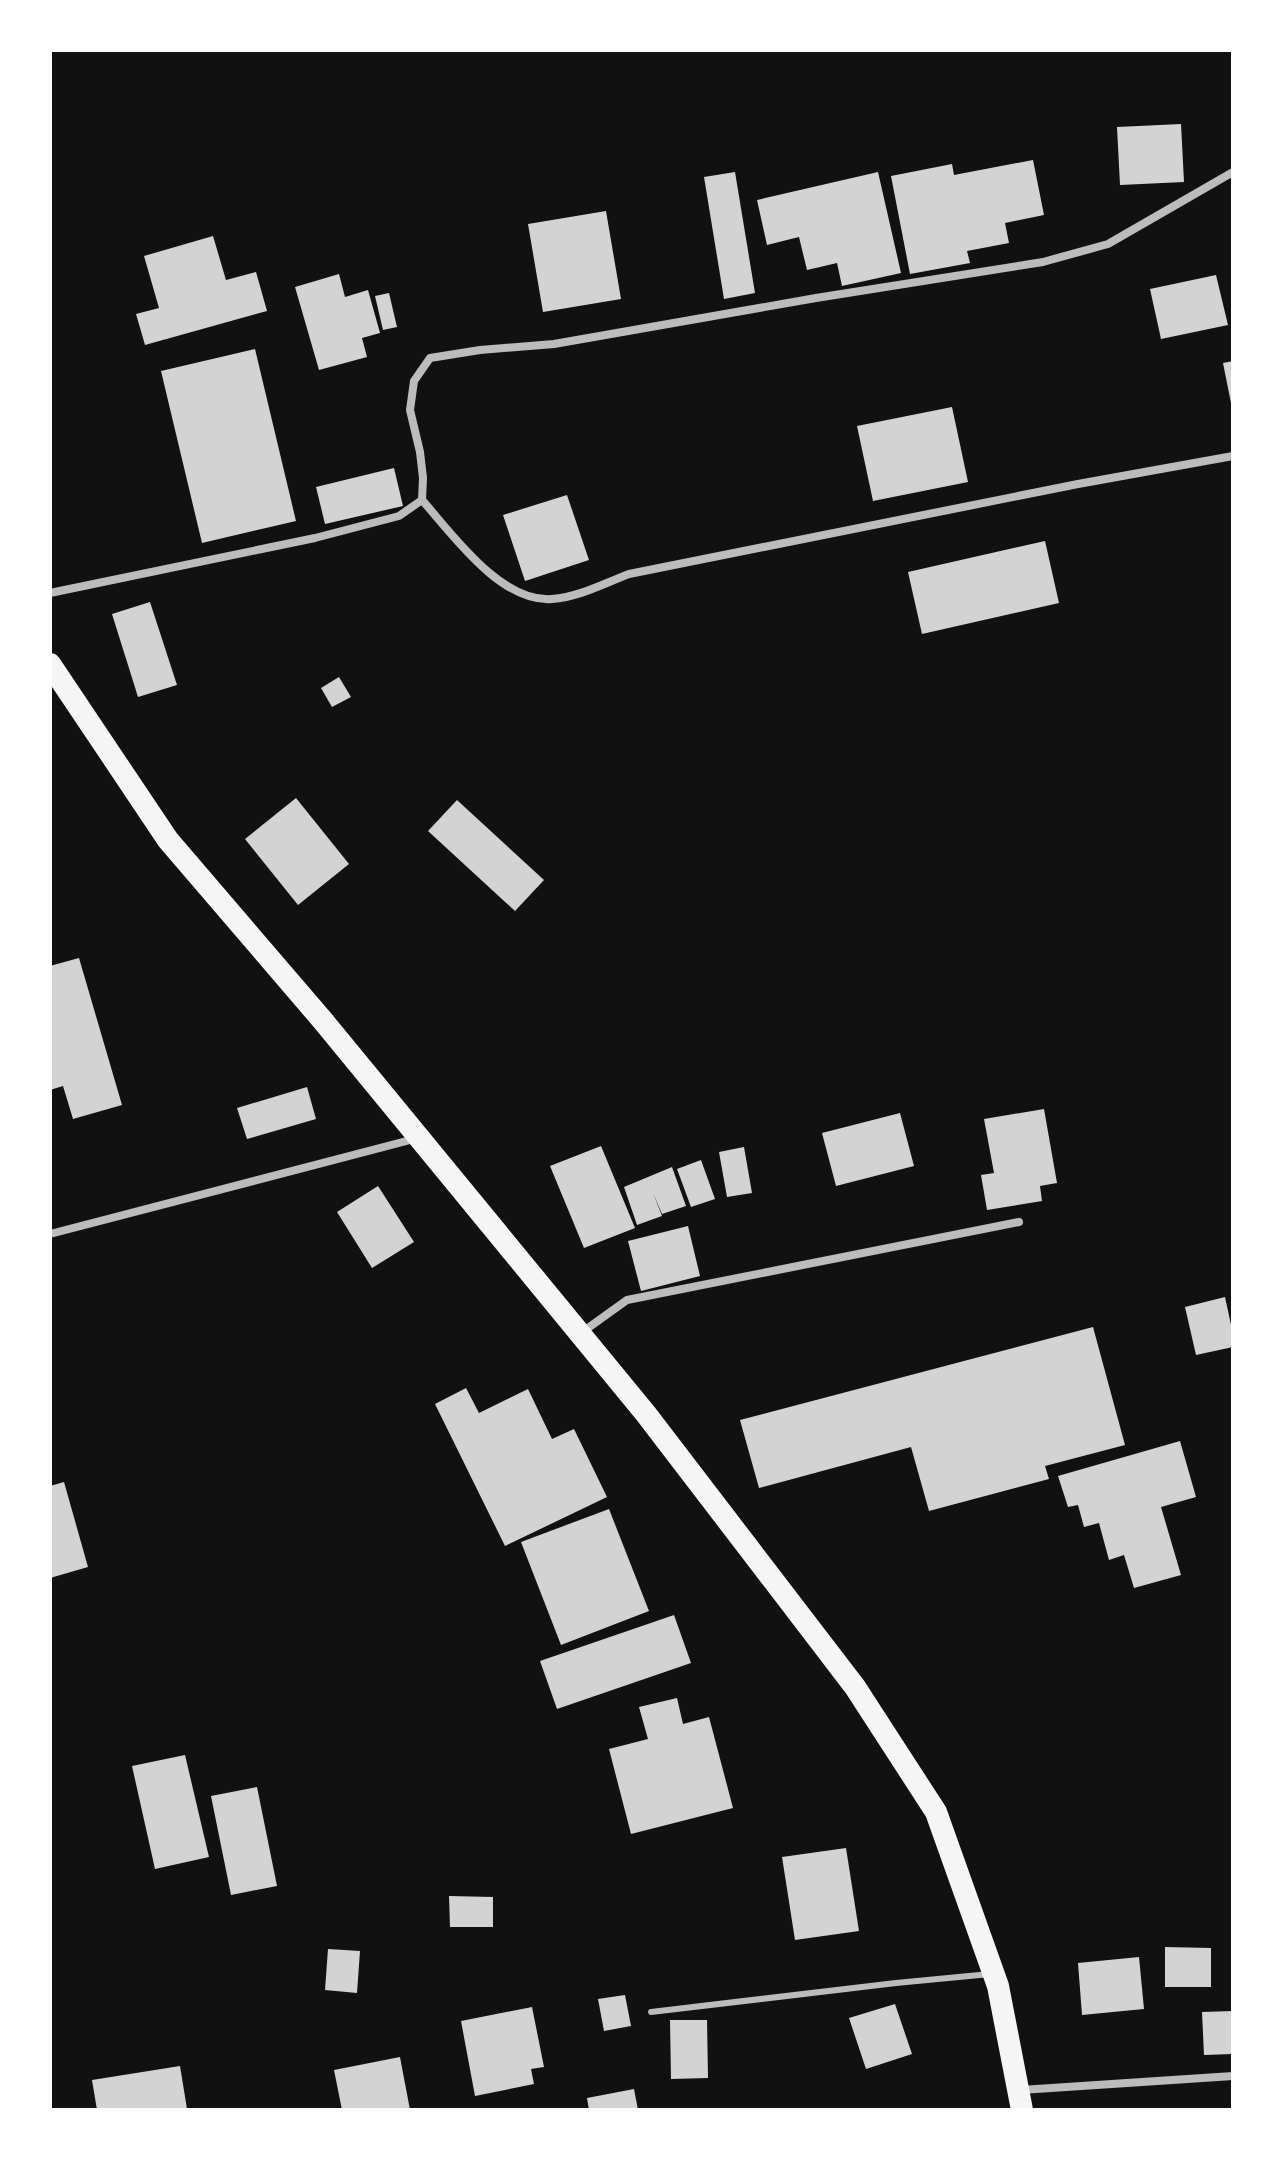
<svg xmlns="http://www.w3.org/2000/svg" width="1283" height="2160" font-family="Montserrat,sans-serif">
<rect width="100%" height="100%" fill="#111"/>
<!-- building -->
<g fill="#d3d3d3">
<path d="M1181,124L1184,182L1120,185L1117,127Z"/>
<path d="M1033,160L1044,215L1005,223L1009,243L967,251L970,263L910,274L891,176L952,164L954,175Z"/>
<path d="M735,172L755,293L724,299L704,177Z"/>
<path d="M878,172L901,273L842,286L837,263L807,270L799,237L767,245L757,200Z"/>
<path d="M606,211L621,299L543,312L528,224Z"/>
<path d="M213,236L226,280L256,272L267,311L145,345L136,314L159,308L144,256Z"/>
<path d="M339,274L345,297L368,290L380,333L362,338L367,357L319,370L295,287Z"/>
<path d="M1216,275L1228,325L1161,339L1150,289Z"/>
<path d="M389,293L397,327L383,330L375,296Z"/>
<path d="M255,349L296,521L202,543L161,371Z"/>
<path d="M1233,361V407L1232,408L1223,363Z"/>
<path d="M952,407L968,482L873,501L857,426Z"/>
<path d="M394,468L403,506L325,524L316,487Z"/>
<path d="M567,495L589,560L525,581L503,515Z"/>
<path d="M1045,541L1059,603L922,634L908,572Z"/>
<path d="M150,602L177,685L138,697L112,614Z"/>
<path d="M339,677L351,697L332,707L321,688Z"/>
<path d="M296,798L349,864L298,905L245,839Z"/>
<path d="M457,800L544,880L515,911L428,831Z"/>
<path d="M79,958L122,1105L73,1119L63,1086L50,1090V966Z"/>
<path d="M307,1087L316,1119L247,1139L237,1108Z"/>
<path d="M1044,1109L1057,1183L1040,1186L1042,1201L987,1210L981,1175L994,1173L984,1119Z"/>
<path d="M900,1113L914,1166L836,1186L822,1133Z"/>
<path d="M601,1146L635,1228L584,1248L550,1166Z"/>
<path d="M744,1147L752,1193L727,1197L719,1152Z"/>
<path d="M701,1160L715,1199L691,1207L677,1169Z"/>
<path d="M672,1167L686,1206L662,1214L653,1193L662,1216L637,1225L624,1187Z"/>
<path d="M378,1186L414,1242L372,1268L337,1212Z"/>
<path d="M688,1226L700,1276L641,1291L628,1241Z"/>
<path d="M1225,1297L1233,1334V1347L1196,1355L1185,1307Z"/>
<path d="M1093,1327L1125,1445L1045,1466L1049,1479L929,1511L911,1447L759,1488L740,1420Z"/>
<path d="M466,1388L479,1413L528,1389L552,1439L574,1429L607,1497L505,1546L435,1404Z"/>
<path d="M1180,1441L1196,1497L1161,1507L1181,1575L1134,1588L1124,1555L1109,1560L1099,1523L1084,1527L1078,1505L1068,1507L1058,1476Z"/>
<path d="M64,1482L88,1567L50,1578V1486Z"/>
<path d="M609,1509L649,1611L561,1645L521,1542Z"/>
<path d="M674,1615L691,1663L557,1709L540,1661Z"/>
<path d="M677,1698L683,1724L709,1717L733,1808L631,1834L609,1749L648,1739L639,1707Z"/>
<path d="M185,1755L209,1857L155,1869L132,1766Z"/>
<path d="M257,1787L277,1886L231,1895L211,1796Z"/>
<path d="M846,1848L859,1931L795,1940L782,1857Z"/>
<path d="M449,1896L493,1897V1927H450Z"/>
<path d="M1165,1947L1211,1948V1987H1165Z"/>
<path d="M328,1949L360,1951L357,1993L325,1990Z"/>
<path d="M1139,1957L1144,2009L1082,2015L1078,1963Z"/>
<path d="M625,1995L631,2026L604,2031L598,1999Z"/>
<path d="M895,2004L912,2054L866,2069L849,2018Z"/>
<path d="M532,2007L544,2067L531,2069L534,2084L475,2096L461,2021Z"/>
<path d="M1233,2011V2054L1204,2055L1202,2012Z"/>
<path d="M670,2020H707L708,2078L671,2079Z"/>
<path d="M400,2057L410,2110H342L334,2070Z"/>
<path d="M180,2066L187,2109L97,2110L92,2080Z"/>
<path d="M634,2089L638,2110H589L587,2098Z"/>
</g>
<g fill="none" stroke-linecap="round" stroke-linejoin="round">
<!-- service -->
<path stroke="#bcbcbc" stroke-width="6" d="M651,2012L896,1983L990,1974"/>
<!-- minor -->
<g stroke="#bcbcbc" stroke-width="8">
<path d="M422,500C453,535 501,603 552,599C579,597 605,583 629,574L1078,484L1233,456"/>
<path d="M50,593L315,538L399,516L422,500L423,478L420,452L410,410L414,381L430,358L480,350L554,344L816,298L1043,262L1108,244L1233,172"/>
<path d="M50,1234L418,1138"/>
<path d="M581,1333L627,1300L1019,1222"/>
<path d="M1021,2090L1233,2076"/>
</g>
<!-- trunk -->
<path stroke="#f5f5f5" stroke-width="22" d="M50,664L168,840L324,1022L646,1414L855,1687L936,1812L998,1986L1022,2110"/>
</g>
<!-- border -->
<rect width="1283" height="2160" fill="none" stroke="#ffffff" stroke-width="104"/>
</svg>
